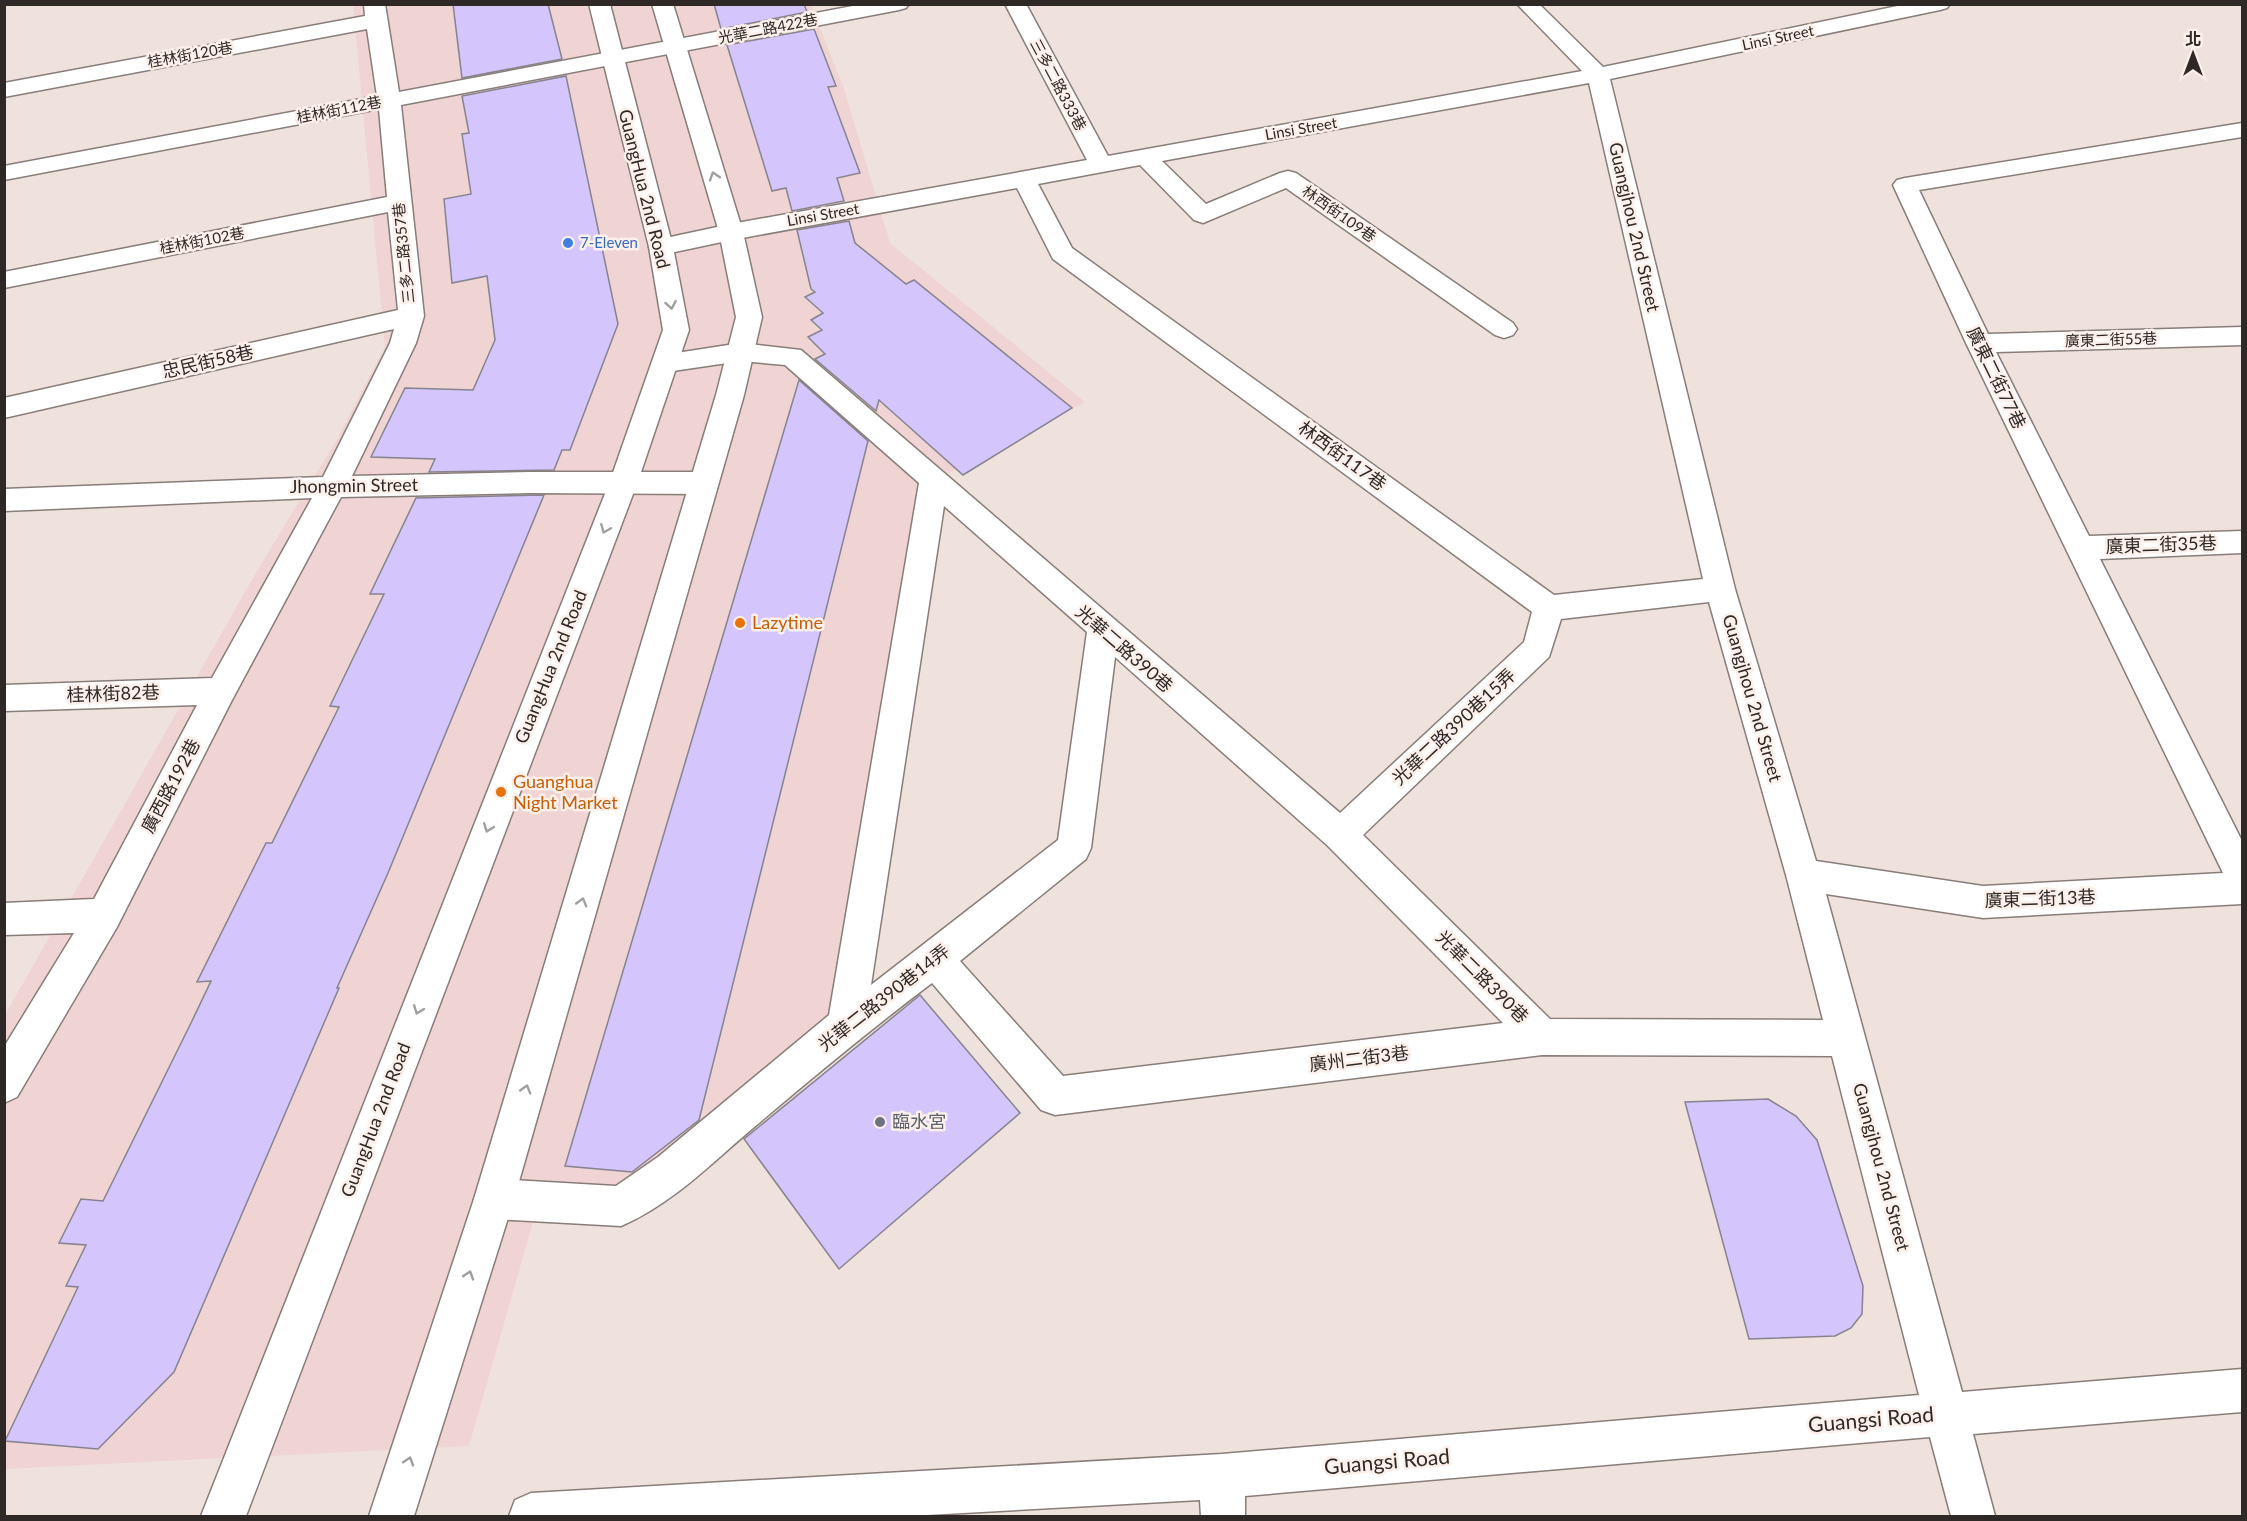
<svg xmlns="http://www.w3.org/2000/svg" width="2247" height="1521" font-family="Lato,'Noto Sans TC',sans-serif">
<rect width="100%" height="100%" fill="#efe2dd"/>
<!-- commercial -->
<path fill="#efd4d3" d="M353,5H811L844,89L890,243L1085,402L917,490L834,1024L619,1195L545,1180L469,1446L5,1469V1015L258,569L336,441L385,347Z"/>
<!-- building -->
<g fill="#d4c5fc" stroke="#86838e" stroke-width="1.5">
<path d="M453,4H548L562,59L462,78Z"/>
<path d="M714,4H804L807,12L721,29Z"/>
<path d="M814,29L836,86L828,87L860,173L837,178L844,201L792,211L786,188L772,191L727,45Z"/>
<path d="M566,76L618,324L570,450H562L554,470L429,472L435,459L371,457L405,388L473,390L495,340L487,276L452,283L444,199L471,194L462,134L469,133L462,96Z"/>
<path d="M849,221L855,243L906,284L914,280L1072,408L963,475L879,400L876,411L815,359L825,354L808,337L822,330L811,320L823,313L805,297L815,292L811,289L797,230Z"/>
<path d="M799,380L868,441L699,1120L632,1172L565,1166Z"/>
<path d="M544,495L388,873L337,988H339L174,1372L98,1449L5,1441L78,1287L66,1286L86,1245L59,1243L81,1199L103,1201L191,1023L211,981L197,982L266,843H272L339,707L330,706L384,594H370L416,498Z"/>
<path d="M920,995L1020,1113L839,1269L744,1139Z"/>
<path d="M1768,1099L1796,1116L1817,1140L1863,1286L1862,1314L1851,1328L1835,1336L1749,1339L1685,1102Z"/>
</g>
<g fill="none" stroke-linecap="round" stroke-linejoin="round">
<!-- street casing -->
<g stroke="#887d78" stroke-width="3">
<g id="street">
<path d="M364,4H385L399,92L863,4H909L906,8L899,10L401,105L424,316L416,343L352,476L529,472H704L714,476L718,483L714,490L704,494L529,493L341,497L232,700L117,927L17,1097L4,1103V1047L74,933L4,935V903L94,899L197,705L4,711V685L212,678L312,498L4,511V489L323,477L390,343L394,329L4,418V398L398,310L388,212L4,288V272L387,197L379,109L4,180V166L377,96L367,29L4,97V83L365,16Z"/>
<path d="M1005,4H1026L1108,156L1582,71L1517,4H1539L1603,67L1907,4H1950L1947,8L1940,10L1610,79L1735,589L1816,861L1983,886L2223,873L1966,343L1893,185L1897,180L1905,178L2242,123V137L1919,190L1988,334L2242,327V345L1996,352L2089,536L2242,531V553L2100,559L2242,841V904L1983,918L1826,894L1962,1392L2242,1369V1412L1973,1434L1995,1516H1951L1930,1437L1245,1496V1516H1201L1200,1500L909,1516H509L515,1500L531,1493L1222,1454L1919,1395L1832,1056L1542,1055L1055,1115L1041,1110L932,983C871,1029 812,1078 753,1128C713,1162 671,1205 621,1226L494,1219L480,1213L474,1199L480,1185L494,1179L616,1186L658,1157L829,1015L919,483L785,365L741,361L666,372L657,370L653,363L657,356L741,343L801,350L1340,813L1524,642L1532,612L1053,259L1017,188L731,240L661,255L652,253L649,247L652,241L661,239L731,224L1087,160ZM1589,83L1703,579L1554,595L1072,248L1038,184L1140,165L1194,220L1203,223L1286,188L1495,335L1504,338L1513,335L1517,329L1513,323L1296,173L1288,171L1280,173L1206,204L1162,161ZM944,506L1087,632L1058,840L871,985ZM1709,602L1786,875L1823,1020L1550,1019L1363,835L1549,657L1561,619ZM1115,657L1328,846L1503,1023L1063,1076L960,961L1086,859L1091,848Z"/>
</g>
</g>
<!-- secondary casing -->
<g stroke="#887d78" stroke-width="3">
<g id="secondary">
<path d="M589,4H610L673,247L689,330L638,481L246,1516H201L610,481L663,330L649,247Z"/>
<path d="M652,4H673L743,232L762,317L744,395L514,1199L414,1516H369L474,1199L716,395L736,317L719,232Z"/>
</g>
</g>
<!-- street -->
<use href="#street" fill="#fff" fill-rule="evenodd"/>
<!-- secondary -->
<use href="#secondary" fill="#fff" fill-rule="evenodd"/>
</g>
<!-- one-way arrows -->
<defs><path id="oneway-chevron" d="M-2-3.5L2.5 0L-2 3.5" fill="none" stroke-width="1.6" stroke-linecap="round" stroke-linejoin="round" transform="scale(1.5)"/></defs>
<g stroke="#a19f9e">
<use href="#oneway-chevron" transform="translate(714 176) rotate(-108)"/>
<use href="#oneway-chevron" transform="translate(671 305) rotate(80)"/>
<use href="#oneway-chevron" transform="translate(605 529) rotate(112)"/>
<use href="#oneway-chevron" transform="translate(488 828) rotate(111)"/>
<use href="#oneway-chevron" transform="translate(582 902) rotate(-74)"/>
<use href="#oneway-chevron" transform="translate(418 1010) rotate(111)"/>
<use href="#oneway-chevron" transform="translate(526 1089) rotate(-74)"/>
<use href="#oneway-chevron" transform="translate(469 1275) rotate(-72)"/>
<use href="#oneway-chevron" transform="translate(409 1461) rotate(-72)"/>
</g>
<!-- markers -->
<circle fill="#3f7fe0" stroke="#fdefea" stroke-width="2" cx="568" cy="243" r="6"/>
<g fill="#e8710a" stroke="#fdefea" stroke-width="2">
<circle cx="740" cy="623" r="6"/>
<circle cx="501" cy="792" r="6"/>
</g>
<circle fill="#6b7280" stroke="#fdefea" stroke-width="2" cx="880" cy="1122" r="6"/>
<g text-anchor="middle" stroke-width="5" stroke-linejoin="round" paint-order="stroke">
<!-- far-street labels -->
<g font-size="15" fill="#2e2927" stroke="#fdefea">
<text transform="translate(768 29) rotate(-11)" y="5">光華二路422巷</text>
<text transform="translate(1778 38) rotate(-12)" y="5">Linsi Street</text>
<text transform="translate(190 55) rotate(-10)" y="5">桂林街120巷</text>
<text transform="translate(1058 85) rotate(62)" y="5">三多二路333巷</text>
<text transform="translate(339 110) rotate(-11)" y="5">桂林街112巷</text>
<text transform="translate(1301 129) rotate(-10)" y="5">Linsi Street</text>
<text transform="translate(1339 214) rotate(35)" y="5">林西街109巷</text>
<text transform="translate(823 215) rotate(-10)" y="5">Linsi Street</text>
<text transform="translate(202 241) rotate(-11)" y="5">桂林街102巷</text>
<text transform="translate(404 253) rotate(-96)" y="5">三多二路357巷</text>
<text transform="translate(2111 340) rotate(-2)" y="5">廣東二街55巷</text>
</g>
<!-- far-shop labels -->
<g font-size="15" fill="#366cbe" stroke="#fdefea" text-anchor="start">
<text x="580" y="248">7-Eleven</text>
</g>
<!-- street labels -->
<g font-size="18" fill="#2e2927" stroke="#fdefea">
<text transform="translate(644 189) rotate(76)" y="6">GuangHua 2nd Road</text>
<text transform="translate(1634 227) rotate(77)" y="6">Guangjhou 2nd Street</text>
<text transform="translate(208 362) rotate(-13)" y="6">忠民街58巷</text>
<text transform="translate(1996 378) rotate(64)" y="6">廣東二街77巷</text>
<text transform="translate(1342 456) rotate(36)" y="6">林西街117巷</text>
<text transform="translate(354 486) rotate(-1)" y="6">Jhongmin Street</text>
<text transform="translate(2161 545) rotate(-2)" y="6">廣東二街35巷</text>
<text transform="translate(1124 649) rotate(41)" y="6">光華二路390巷</text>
<text transform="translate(551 667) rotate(-68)" y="6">GuangHua 2nd Road</text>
<text transform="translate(113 694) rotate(-2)" y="6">桂林街82巷</text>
<text transform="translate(1752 698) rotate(74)" y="6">Guangjhou 2nd Street</text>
<text transform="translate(1454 727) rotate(-43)" y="6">光華二路390巷15弄</text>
<text transform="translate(171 786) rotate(-62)" y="6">廣西路192巷</text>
<text transform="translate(2040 899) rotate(-2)" y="6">廣東二街13巷</text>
<text transform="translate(1482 977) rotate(45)" y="6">光華二路390巷</text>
<text transform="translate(884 998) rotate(-38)" y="6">光華二路390巷14弄</text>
<text transform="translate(1359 1059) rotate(-7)" y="6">廣州二街3巷</text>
<text transform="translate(376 1120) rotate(-69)" y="6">GuangHua 2nd Road</text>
<text transform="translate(1881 1167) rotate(75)" y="6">Guangjhou 2nd Street</text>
</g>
<!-- food labels -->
<g font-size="18" fill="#c56008" stroke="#fdefea" text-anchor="start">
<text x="752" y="629">Lazytime</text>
<text x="513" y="788">Guanghua<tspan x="513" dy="21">Night Market</tspan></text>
</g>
<!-- worship labels -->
<g font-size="18" fill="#5b616d" stroke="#fdefea" text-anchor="start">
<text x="892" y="1128">臨水宮</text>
</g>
<!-- near-street labels -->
<g font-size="21" fill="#2e2927" stroke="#fdefea">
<text transform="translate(1871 1420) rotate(-5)" y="7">Guangsi Road</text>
<text transform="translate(1387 1462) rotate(-5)" y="7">Guangsi Road</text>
</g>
</g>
<!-- border -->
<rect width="2247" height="1521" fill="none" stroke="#2e2927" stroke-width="12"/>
<!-- north arrow -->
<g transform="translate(2193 54)" stroke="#fdefea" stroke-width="4.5" paint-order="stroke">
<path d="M0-4.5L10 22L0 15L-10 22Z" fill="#2e2927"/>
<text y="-9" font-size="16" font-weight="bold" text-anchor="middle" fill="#2e2927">北</text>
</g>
</svg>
